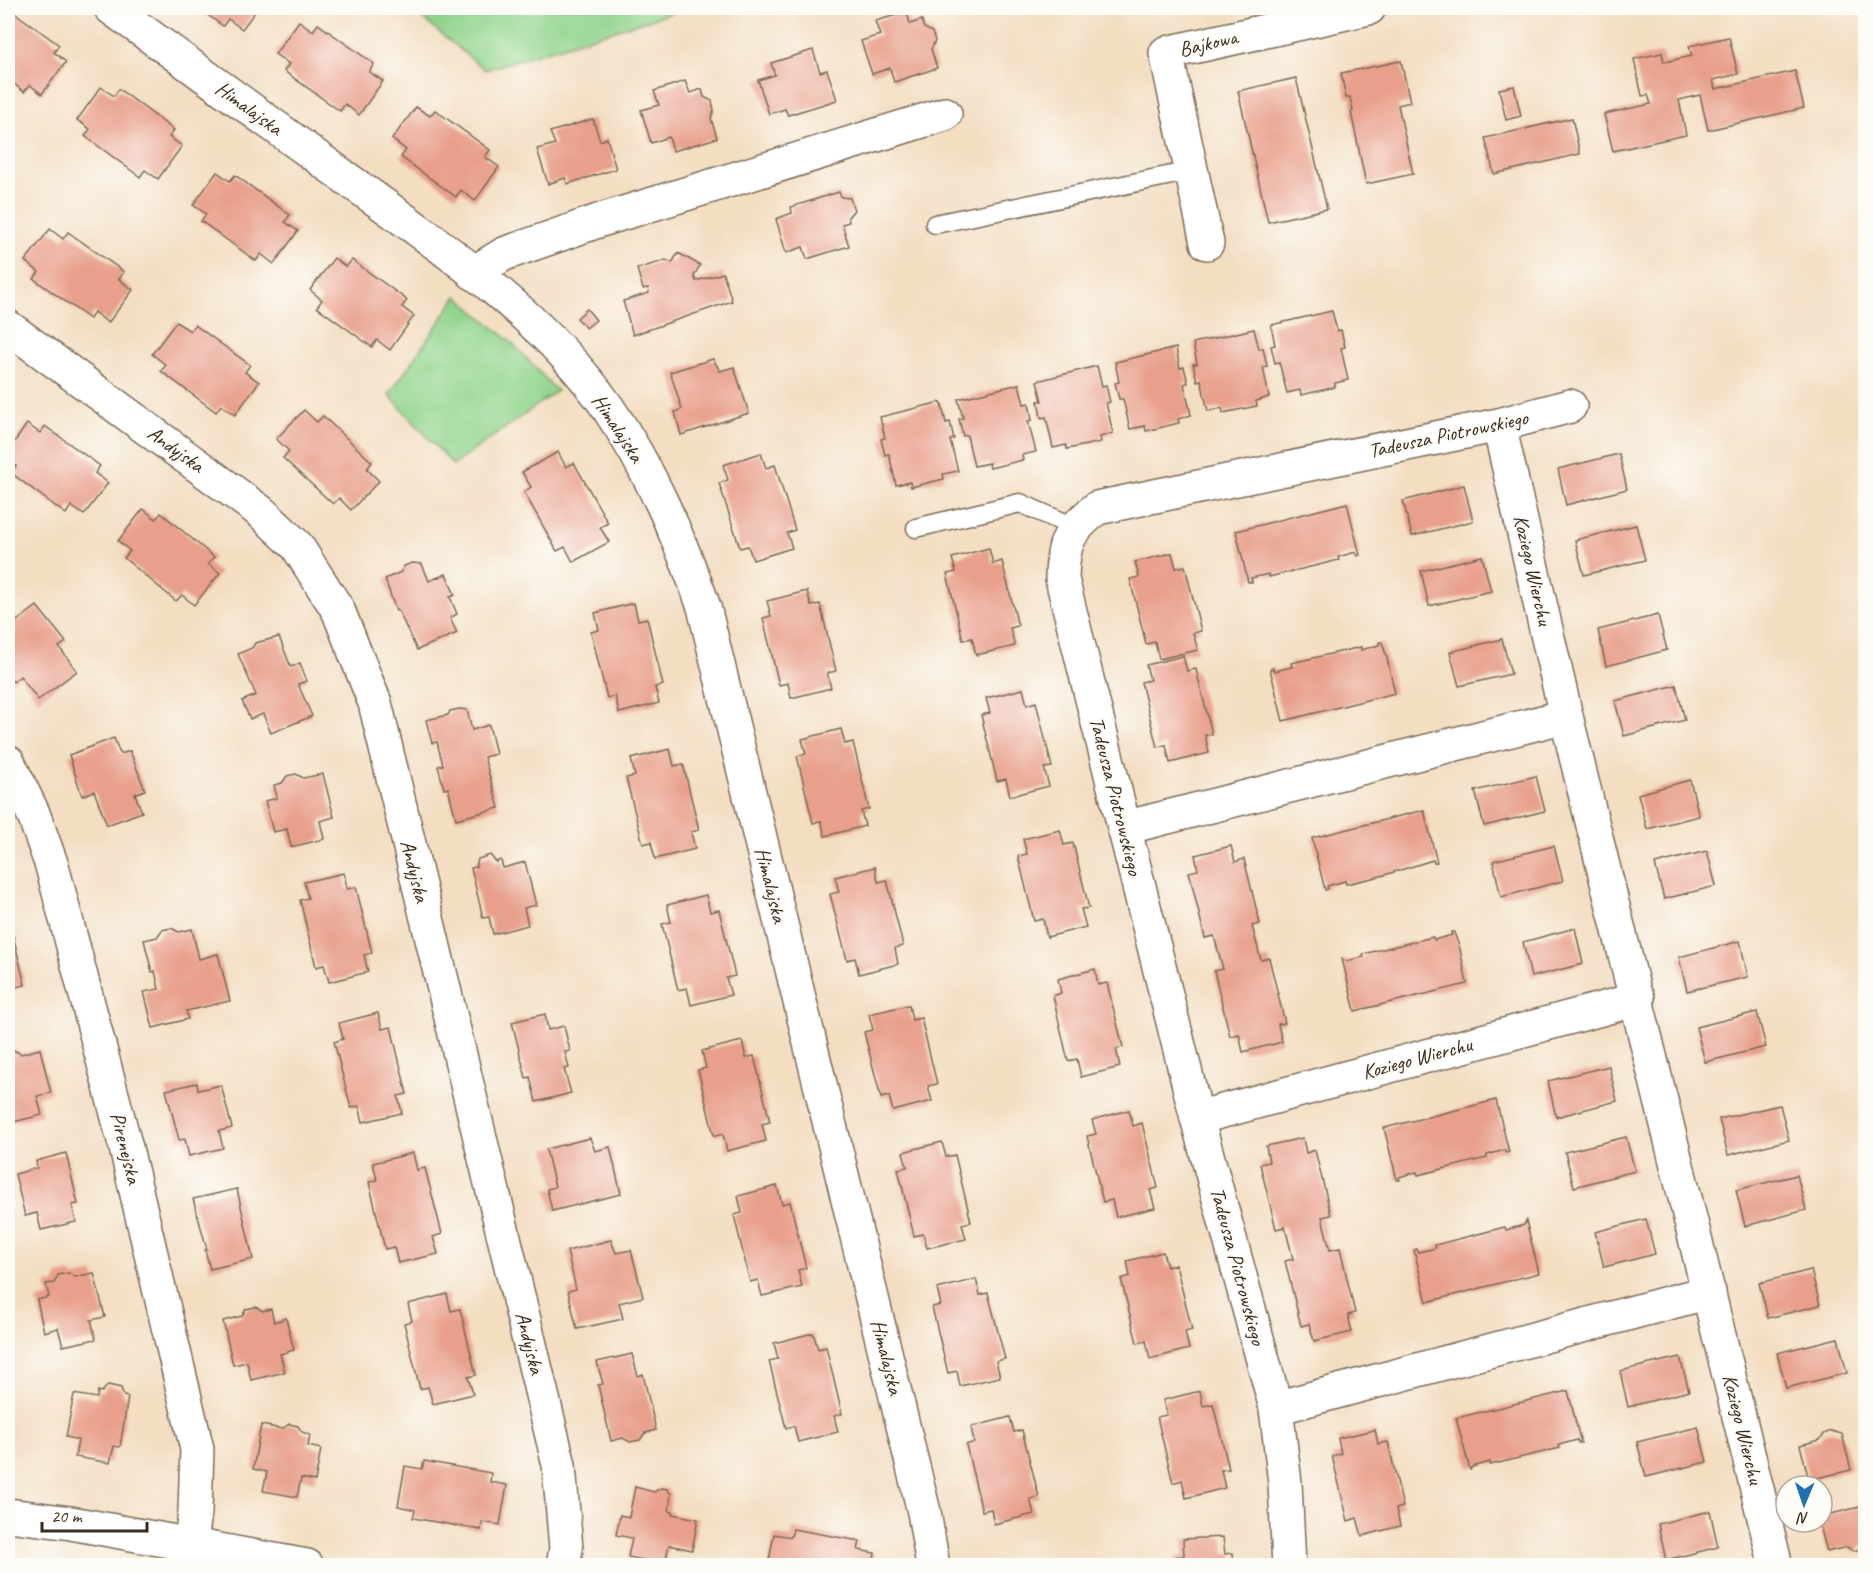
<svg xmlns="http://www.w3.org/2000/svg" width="1873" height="1573" font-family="Caveat,sans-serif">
<rect width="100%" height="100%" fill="#fdfcf7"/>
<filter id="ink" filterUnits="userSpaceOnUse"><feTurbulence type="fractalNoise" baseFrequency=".0167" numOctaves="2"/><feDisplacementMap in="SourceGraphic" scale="12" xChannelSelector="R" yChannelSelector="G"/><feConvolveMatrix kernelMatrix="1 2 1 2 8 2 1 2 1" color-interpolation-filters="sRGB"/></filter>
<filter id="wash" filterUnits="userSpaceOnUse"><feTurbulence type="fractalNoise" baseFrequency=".008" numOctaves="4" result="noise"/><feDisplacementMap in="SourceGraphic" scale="24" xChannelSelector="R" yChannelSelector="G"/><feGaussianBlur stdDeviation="1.35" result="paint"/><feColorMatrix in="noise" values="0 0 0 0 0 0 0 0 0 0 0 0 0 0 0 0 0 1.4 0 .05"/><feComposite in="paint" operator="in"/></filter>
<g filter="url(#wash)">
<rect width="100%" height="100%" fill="#f3dec2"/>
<!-- green -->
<g fill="#91d48d" stroke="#667f56" stroke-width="1.5">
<path d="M410,8H687L485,70Z"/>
<path d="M457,296L512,343L557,391L453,465L389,395Z"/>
</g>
<g id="blocks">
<!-- building -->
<g fill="#e89f8b">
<path d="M8,8L59,45L54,52L66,62L42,94L30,85L24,92L8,79Z"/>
<path d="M198,8H258L242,29L228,19L223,26Z"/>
<path d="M907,12L910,24L922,20L924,28L932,32L935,41L931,49L937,68L894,82L890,68L872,74L861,41L880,35L875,21Z"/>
<path d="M299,21L313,31L318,24L374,64L369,72L383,81L359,115L345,104L340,111L284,71L289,64L275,54Z"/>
<path d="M1729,37L1738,74L1713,80L1715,89L1795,71L1804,108L1708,130L1700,95L1679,100L1686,135L1613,151L1604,114L1651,104L1648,95L1642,96L1634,59L1662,53L1664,62L1692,56L1689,46Z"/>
<path d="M813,50L820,72L827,70L837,100L788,115L785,109L769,114L758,80L775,75L771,63Z"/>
<path d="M1401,61L1410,102L1398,105L1413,174L1366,184L1351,112L1353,111L1350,97L1346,98L1341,73Z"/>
<path d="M1296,78L1327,209L1268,222L1238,91Z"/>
<path d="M685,81L690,93L702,89L704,97L712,101L714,110L711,118L717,138L673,151L669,137L651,143L641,110L659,105L654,91Z"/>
<path d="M1514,86L1521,116L1506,120L1499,89Z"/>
<path d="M101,87L114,96L119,89L174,130L169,137L182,146L158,179L145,170L140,177L85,136L90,129L77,120Z"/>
<path d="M416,107L430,116L435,110L490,150L485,157L499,167L475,201L461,190L456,197L401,157L406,150L392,139Z"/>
<path d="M1572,118L1580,154L1494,174L1485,138Z"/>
<path d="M593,119L600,141L607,138L616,169L567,184L565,178L548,184L537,149L555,144L550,132Z"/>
<path d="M217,172L230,181L235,175L290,215L285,222L298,231L274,264L261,254L256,261L201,221L206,214L193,205Z"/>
<path d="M839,192L841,197L850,198L854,210L848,217L849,222L842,224L849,246L807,259L803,247L786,253L776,219L792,213L791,207Z"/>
<path d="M50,229L63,239L68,232L124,272L119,279L133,290L108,323L94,312L90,319L34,279L39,272L25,261Z"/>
<path d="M678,253L700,265L694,276L696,281L723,273L732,301L633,335L623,301L649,293L648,288L643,289L637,269L666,260L672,263Z"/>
<path d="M334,258L346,267L352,260L407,300L402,307L414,316L390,350L377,340L372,347L317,307L322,300L310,290Z"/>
<path d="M587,309L596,320L586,328L577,318Z"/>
<path d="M1332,311L1337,331L1341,330L1345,347L1341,348L1348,380L1335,383V387L1301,395L1300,390L1287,393L1279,362L1275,363L1271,346L1275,345L1271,325Z"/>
<path d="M176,322L190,331L195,325L250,365L245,372L259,382L235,415L221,405L216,412L161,371L166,365L152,354Z"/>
<path d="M1254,329L1259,349L1263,348L1267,366L1263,367L1269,397L1256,401L1257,406L1223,413L1222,408L1208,411L1201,380L1197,381L1193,364H1197L1193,343Z"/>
<path d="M1176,348L1180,368L1184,367L1188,383L1184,384L1191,415L1178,419L1179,423L1146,431L1145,426L1130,429L1123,399H1119L1115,383L1119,382L1115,362Z"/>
<path d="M713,359L720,371L734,367L749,413L681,435L675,412L682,409L670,372Z"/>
<path d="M1097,366L1102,386L1106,385L1110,402L1106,403L1113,433L1100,437L1101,442L1067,449L1066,445L1053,448L1046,417L1041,418L1038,401H1042L1037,381Z"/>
<path d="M1019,384L1024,404L1029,403L1032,420L1028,421L1036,452L1022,455L1023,460L990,468L989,463L974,466L967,435L963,436L959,419L963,418L958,399Z"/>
<path d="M941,402L946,423L950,422L954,439L950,440L958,471L943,474L944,479L927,483L911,487L910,482L896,485L889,454L885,455L881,439L885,438L880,417Z"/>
<path d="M304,410L317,422L323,416L372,462L367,469L379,481L351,510L339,498L333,504L283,458L289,451L276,439Z"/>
<path d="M27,424L40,433L45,426L100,466L95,473L108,483L84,515L71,506L66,514L11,473L16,466L8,460V451Z"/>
<path d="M558,452L566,467L574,463L608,523L600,527L609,542L573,562L565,547L557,551L524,492L531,487L522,472Z"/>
<path d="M761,453L766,468L775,465L795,530L787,533L792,548L753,560L748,546L740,548L719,483L728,480L723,465Z"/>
<path d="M1619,454L1627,489L1566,505L1558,469Z"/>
<path d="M1464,485L1473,521L1412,536L1403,501Z"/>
<path d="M1347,503L1360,555L1357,556L1356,552L1338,557L1339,560L1269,577V574L1251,578L1252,582H1248L1236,531Z"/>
<path d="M143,509L156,519L161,513L214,557L208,564L220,573L194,605L182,595L176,601L124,558L130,551L118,541Z"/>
<path d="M1636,525L1645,560L1584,575L1575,540Z"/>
<path d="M989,548L993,564L1002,561L1018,626L1010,628L1015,646L976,655L972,638L963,640L947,574L956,572L952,558Z"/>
<path d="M1172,553L1176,568L1185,566L1201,631L1193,633L1198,650L1159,659L1155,642L1146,644L1130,579L1139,577L1135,562Z"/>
<path d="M1482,556L1491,591L1429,606L1421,571Z"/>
<path d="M412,563L422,564L429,581L446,574L455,595L450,597L457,614L450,618L457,633L417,650L398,610L396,611L385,579L401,572L404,566Z"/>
<path d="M807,591L811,606L820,604L836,671L827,673L831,688L791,698L788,683L779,685L763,618L771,616L767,601Z"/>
<path d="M634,603L638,620L647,618L663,685L655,687L659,703L619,713L615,696L607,698L591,632L599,630L595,613Z"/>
<path d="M37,606L66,642L59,647L77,671L38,700L20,676L13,682L8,675V615L11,612L17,621Z"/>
<path d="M1658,615L1667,650L1606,666L1598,630Z"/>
<path d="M279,637L291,667L300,663L307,681L298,684L312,716L271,733L263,714L250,719L242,701L256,695L238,654L252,648L255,643Z"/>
<path d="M1502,639L1511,674L1459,686L1450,652Z"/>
<path d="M1379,642H1382L1387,658L1395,693L1283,721L1270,669L1273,668L1274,671L1292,667L1291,663L1361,647V650L1379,645Z"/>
<path d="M1183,656L1187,671L1196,669L1212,734L1205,735L1209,753L1170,763L1166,745L1157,747L1141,682L1150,680L1146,665Z"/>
<path d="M1676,685L1685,720L1624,736L1615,701Z"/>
<path d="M1023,689L1027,705L1036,702L1052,767L1044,768L1049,786L1010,796L1006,779L997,781L981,715L990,713L986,698Z"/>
<path d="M459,709L467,710L472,730L489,725L496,754L484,757L499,808L456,819L448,788L444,789L438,766L443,765L437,742L432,743L426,720L448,715L450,711Z"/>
<path d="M841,729L845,744L853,742L869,809L861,811L865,826L825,836L821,821L813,823L797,756L806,754L802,739Z"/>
<path d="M114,738L120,754L130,751L145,790L135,794L142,812L107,825L94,791L82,796L69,755Z"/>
<path d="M670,749L674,766L683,764L699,830L691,832L695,849L655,859L651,842L643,844L626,778L635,776L631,759Z"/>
<path d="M296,774L303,778L323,774L334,817L320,821L324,839L291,847L287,829L273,832L265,801L277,798L274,785L282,783L287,776Z"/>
<path d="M1536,776L1545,811L1484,826L1475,791Z"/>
<path d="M1690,780L1699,816L1647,829L1638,794Z"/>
<path d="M1424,810L1437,862L1434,863L1433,860L1381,876L1346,884L1345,881L1327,886L1328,889L1325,890L1312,838Z"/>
<path d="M1060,830L1064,845L1073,843L1089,908L1081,909L1086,927L1047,937L1043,919L1034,921L1018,856L1027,854L1023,839Z"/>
<path d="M1231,846L1235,862L1244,859L1260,924L1252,926L1261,960L1269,958L1285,1023L1278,1024L1282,1042L1243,1052L1239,1034L1230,1036L1214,971L1223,969L1214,936L1205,938L1189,872L1198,870L1195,855Z"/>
<path d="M1554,846L1563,881L1501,897L1493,861Z"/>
<path d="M1707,851L1716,886L1664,899L1655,864Z"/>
<path d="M490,855L496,862L501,860L503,868L525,862L536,905L524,908L528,925L493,934L489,917L483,918L471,868L476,867L478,859Z"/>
<path d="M875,867L878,882L887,880L903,946L895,948L898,964L859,974L855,958L847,960L830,894L839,892L835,877Z"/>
<path d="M344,873L347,889L356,887L372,953L364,955L368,972L329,982L324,965L316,967L300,900L308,898L304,882Z"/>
<path d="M706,895L710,912L719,910L735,976L726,978L731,995L691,1005L687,988L678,990L662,924L671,922L667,905Z"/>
<path d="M171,928L179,932L192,929L199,959L218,954L230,1001L186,1011L188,1019L153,1028L144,992L159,989L155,971L152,972L144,940L157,937L162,930Z"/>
<path d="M1575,928L1583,964L1531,977L1523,942Z"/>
<path d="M1451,932H1454L1460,949L1467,984L1355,1011L1342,959L1346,961L1364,957L1363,954L1433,937L1434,940L1452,935Z"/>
<path d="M13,935L25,985L8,989V936Z"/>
<path d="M1740,941L1748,977L1687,991L1679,957Z"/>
<path d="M1095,969L1098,985L1107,983L1123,1047L1116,1049L1120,1067L1081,1077L1077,1059L1068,1061L1053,996L1061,993L1058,979Z"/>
<path d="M909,1005L912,1020L921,1018L937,1084L928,1086L932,1101L893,1111L889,1096L881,1098L864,1032L873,1030L869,1014Z"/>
<path d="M1757,1012L1766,1047L1705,1062L1696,1027Z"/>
<path d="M378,1013L382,1029L391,1027L407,1094L398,1096L402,1113L363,1122L359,1106L351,1108L334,1042L343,1039L339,1023Z"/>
<path d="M545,1014L548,1030L564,1026L570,1051L565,1052L569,1068L564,1069L571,1093L536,1102L530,1077L526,1078L512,1022Z"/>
<path d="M742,1041L746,1058L754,1056L770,1122L762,1124L766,1141L727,1151L723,1134L714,1136L698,1070L706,1068L702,1051Z"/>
<path d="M40,1049L51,1093L37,1096L42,1115L9,1123L8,1051L14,1050L21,1054Z"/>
<path d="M1609,1066L1617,1101L1556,1117L1548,1081Z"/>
<path d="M197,1083L198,1090L221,1085L232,1128L219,1131L223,1148L189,1156L185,1139L179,1140L166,1090Z"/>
<path d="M1496,1100L1509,1152L1506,1153L1505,1150L1487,1155V1158L1418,1175L1417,1172L1399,1177L1400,1180H1397L1384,1128Z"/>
<path d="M1780,1105L1789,1140L1728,1155L1719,1119Z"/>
<path d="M1129,1110L1133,1126L1142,1123L1158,1188L1150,1190L1155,1208L1116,1217L1112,1200L1103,1202L1087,1136L1096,1134L1092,1120Z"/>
<path d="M1626,1137L1635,1171L1574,1187L1565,1152Z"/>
<path d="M590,1138L595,1151L610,1147L621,1194L552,1211L547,1189L555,1187L546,1149Z"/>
<path d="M1303,1138L1306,1153L1315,1150L1331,1215L1322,1217L1330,1250L1340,1248L1355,1313L1348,1315L1352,1332L1314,1341L1309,1324L1301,1326L1285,1261L1293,1259L1285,1227L1276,1229L1260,1164L1269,1162L1266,1146Z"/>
<path d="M942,1142L946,1157L955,1155L971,1222L962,1224L966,1239L927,1248L923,1234L914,1236L898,1169L907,1167L903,1152Z"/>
<path d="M66,1153L78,1204L72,1205L76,1222L41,1230L37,1213L25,1216L15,1174L37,1168L36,1161Z"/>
<path d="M413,1153L417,1170L425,1168L442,1234L433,1237L438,1254L398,1263L394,1247L385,1249L369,1182L377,1180L373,1163Z"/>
<path d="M1797,1175L1806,1210L1745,1226L1736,1190Z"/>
<path d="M777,1186L782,1204L790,1202L806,1268L798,1270L802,1287L762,1296L758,1280L750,1282L734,1215L742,1213L738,1196Z"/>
<path d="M237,1189L253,1259L210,1269L205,1250L207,1249L193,1199Z"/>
<path d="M1646,1219L1655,1254L1604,1267L1595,1232Z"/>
<path d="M1526,1221L1539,1273L1427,1302L1414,1250L1417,1249L1418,1252L1436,1248L1435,1245L1505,1227L1506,1230L1524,1225Z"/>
<path d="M611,1240L616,1253L631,1250L643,1297L619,1303L623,1319L577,1329L568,1291L576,1289L567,1251Z"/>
<path d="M1163,1252L1167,1267L1176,1265L1192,1330L1185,1332L1189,1349L1150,1359L1146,1341L1137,1343L1121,1279L1130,1276L1127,1261Z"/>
<path d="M1811,1270L1820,1305L1768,1318L1759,1283Z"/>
<path d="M68,1273L75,1277L94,1273L105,1317L91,1320L96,1339L63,1346L58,1328L44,1332L37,1300L49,1297L46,1284L54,1283L58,1275Z"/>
<path d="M976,1279L980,1295L988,1293L1005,1359L996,1361L1000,1377L960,1386L957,1371L948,1373L932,1307L941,1305L937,1289Z"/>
<path d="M447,1294L451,1311L460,1309L476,1375L468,1377L473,1394L433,1404L428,1387L420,1389L404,1323L412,1321L408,1304Z"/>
<path d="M256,1307L263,1311L271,1309L274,1322L286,1318L294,1350L280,1354L285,1372L251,1380L247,1362L233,1365L223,1321L242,1316L246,1309Z"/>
<path d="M813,1333L818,1349L826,1347L842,1414L834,1416L838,1432L798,1442L794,1426L786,1428L769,1361L778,1359L774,1343Z"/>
<path d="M1838,1338L1847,1373L1786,1388L1777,1353Z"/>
<path d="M632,1354L638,1376L643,1374L656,1430L645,1433L640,1440L630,1442L623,1438L611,1441L598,1385L603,1384L597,1362Z"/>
<path d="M1680,1357L1689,1391L1628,1407L1620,1371Z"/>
<path d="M108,1385L121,1388L124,1396L128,1397L120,1447L114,1446L110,1463L75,1457L78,1440L66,1437L74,1394L97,1398L98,1391L102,1392Z"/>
<path d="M1200,1391L1203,1406L1213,1404L1229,1469L1221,1470L1225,1488L1186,1498L1182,1480L1173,1483L1157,1417L1167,1415L1163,1400Z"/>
<path d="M1568,1391L1581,1443H1578L1577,1440L1559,1445L1560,1448L1490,1465V1462L1472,1467L1470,1470L1456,1418Z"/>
<path d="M1010,1417L1014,1432L1022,1430L1039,1497L1030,1499L1034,1514L994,1524L991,1509L982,1511L966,1445L974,1442L971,1427Z"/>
<path d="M289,1424L298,1426L302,1432L310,1435L308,1446L321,1449L315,1481L301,1478L297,1497L263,1491L267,1472L253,1469L261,1425L282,1429Z"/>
<path d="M1698,1427L1707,1462L1646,1477L1637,1442Z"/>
<path d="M1375,1430L1378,1444L1388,1442L1403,1507L1396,1509L1400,1526L1362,1536L1357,1518L1348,1521L1332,1456L1341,1454L1338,1438Z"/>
<path d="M1831,1431L1842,1434L1851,1470L1809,1480L1800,1445L1820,1440L1824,1434Z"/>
<path d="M424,1461L491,1473L490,1482L507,1485L500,1525L482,1522L481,1530L413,1518L415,1510L398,1506L405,1466L422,1469Z"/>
<path d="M635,1487L654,1492L661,1488L667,1489L671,1494L669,1511L673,1512L672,1514L698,1519L692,1550L669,1545L665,1564L628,1557L632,1538L616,1535L620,1515L629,1517Z"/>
<path d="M1860,1507L1866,1543L1860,1549L1853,1551L1847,1547L1827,1552L1819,1522H1822V1516Z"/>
<path d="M1710,1511L1718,1547L1666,1560L1658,1524Z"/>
<path d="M793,1529L860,1541L858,1550L875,1553L873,1566H768L774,1534L791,1537Z"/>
<path d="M1223,1537L1225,1554L1233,1553L1234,1566H1176L1175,1557L1184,1556L1183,1539Z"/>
</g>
</g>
</g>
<g filter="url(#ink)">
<use href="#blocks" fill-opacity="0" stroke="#7b6957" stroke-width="1.5"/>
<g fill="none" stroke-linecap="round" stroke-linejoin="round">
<!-- service casing -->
<g stroke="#7b6957" stroke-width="21">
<g id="service">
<path d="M935,224L1191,171"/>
<path d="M916,528L1020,503L1074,527"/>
</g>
</g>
<!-- minor casing -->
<g stroke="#7b6957" stroke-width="36">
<g id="minor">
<path d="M111,8C193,67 275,126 357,186C444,248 546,319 608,408C651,471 678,535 704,607L924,1512L933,1566"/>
<path d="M1207,243L1166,53L1369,8"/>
<path d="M473,273L504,254L601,220L945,114"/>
<path d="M8,327L261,512L297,546L338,610L375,703L559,1465L566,1549L563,1566"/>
<path d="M1499,425L1566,716L1776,1566"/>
<path d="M8,762L33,813L52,866L126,1148L197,1449L195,1512L188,1566"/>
<path d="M1124,828L1566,716"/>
<path d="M1197,1118L1638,999"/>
<path d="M1276,1408L1709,1292"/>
<path d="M8,1515L71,1523L307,1566"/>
<path d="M1289,1566L1285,1483L1276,1408L1197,1118L1062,579C1063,541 1068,532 1097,508L1499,425L1570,406"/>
</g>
</g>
<!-- service -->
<use href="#service" stroke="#fff" stroke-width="18"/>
<!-- minor -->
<use href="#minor" stroke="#fff" stroke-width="33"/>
</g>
</g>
<g text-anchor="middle" stroke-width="4.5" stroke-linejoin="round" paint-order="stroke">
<!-- street labels -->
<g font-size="21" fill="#3b2a1e" stroke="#fdfcf7">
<text transform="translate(1208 43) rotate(-13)" y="7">Bajkowa</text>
<text transform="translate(249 108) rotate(36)" y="7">Himalajska</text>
<text transform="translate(618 428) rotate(57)" y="7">Himalajska</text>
<text transform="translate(1448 434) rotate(-12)" y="7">Tadeusza Piotrowskiego</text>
<text transform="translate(176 449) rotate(36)" y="7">Andyjska</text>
<text transform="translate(1533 570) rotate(77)" y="7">Koziego Wierchu</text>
<text transform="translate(1116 796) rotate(76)" y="7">Tadeusza Piotrowskiego</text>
<text transform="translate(415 871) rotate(76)" y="7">Andyjska</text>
<text transform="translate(771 885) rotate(76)" y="7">Himalajska</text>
<text transform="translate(1417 1058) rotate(-15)" y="7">Koziego Wierchu</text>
<text transform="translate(126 1148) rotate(76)" y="7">Pirenejska</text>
<text transform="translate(1238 1266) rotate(75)" y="7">Tadeusza Piotrowskiego</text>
<text transform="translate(530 1343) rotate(76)" y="7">Andyjska</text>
<text transform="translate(887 1357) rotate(76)" y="7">Himalajska</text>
<text transform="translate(1743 1429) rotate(76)" y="7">Koziego Wierchu</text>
</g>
</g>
<!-- margin -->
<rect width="1873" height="1573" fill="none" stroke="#fdfcf7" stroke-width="30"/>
<!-- north arrow -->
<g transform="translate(1804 1504) rotate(182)"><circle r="28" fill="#fdfcf7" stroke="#afa8a0" stroke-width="1.5"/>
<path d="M0-4.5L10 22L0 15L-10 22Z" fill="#1f6fb2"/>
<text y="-9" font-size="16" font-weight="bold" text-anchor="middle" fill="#3b2a1e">N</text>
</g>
<!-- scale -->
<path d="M42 1522v9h105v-9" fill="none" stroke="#3b2a1e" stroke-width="3"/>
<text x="51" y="1522" font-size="18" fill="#3b2a1e" stroke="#fdfcf7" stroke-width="4.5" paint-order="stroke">20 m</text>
</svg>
